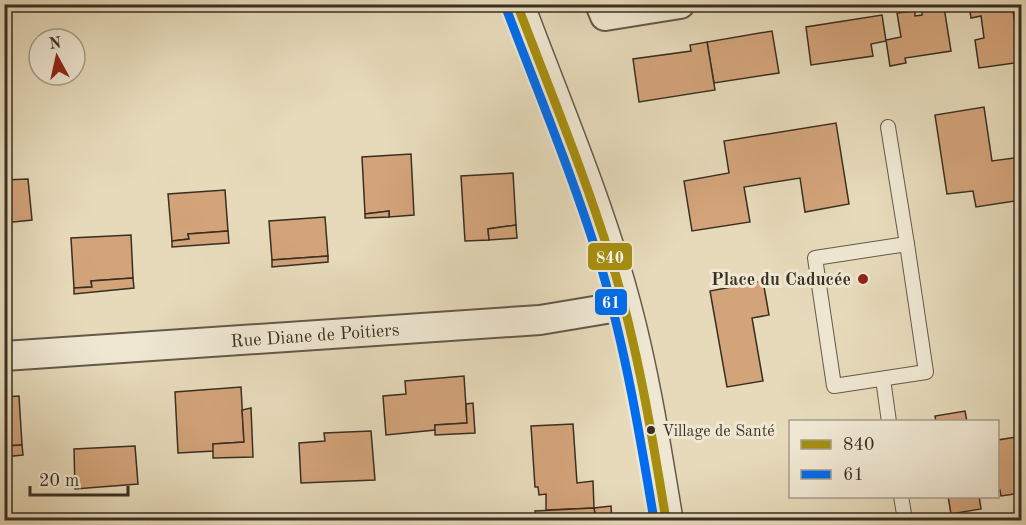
<svg xmlns="http://www.w3.org/2000/svg" width="1026" height="525" font-family="'Old Standard TT',serif">
<rect width="100%" height="100%" fill="#e6daba"/>
<filter id="stains"><feTurbulence type="fractalNoise" baseFrequency=".00333" numOctaves="4"/><feColorMatrix values="0 0 0 0 .2 0 0 0 0 .09 0 0 0 0 .02 0 0 0 .5 -.17"/></filter>
<radialGradient id="worn" r=".72"><stop offset=".6" stop-color="#630" stop-opacity="0"/><stop offset="1" stop-color="#630" stop-opacity=".3"/></radialGradient>
<!-- building -->
<g fill="#d3a37a" stroke="#392f23" stroke-width="1.5">
<path d="M969,4H1022V10L1013,11L1021,62L979,68L975,40L984,38L981,16L971,18Z"/>
<path d="M944,7L951,51L905,58L906,63L890,66L886,40L901,37L897,13L915,11V16L922,15V10Z"/>
<path d="M882,15L886,41L871,44L873,56L811,65L806,27Z"/>
<path d="M772,31L779,73L714,83L707,42Z"/>
<path d="M1017,33H1022V62H1021Z"/>
<path d="M707,42L715,90L639,102L633,59L691,51L690,45Z"/>
<path d="M984,107L992,161L1022,157V200L976,207L973,191L947,194L935,115Z"/>
<path d="M836,123L849,204L805,212L800,178L744,187L750,222L692,231L684,181L729,173L724,141Z"/>
<path d="M411,154L414,215L389,217V211L365,214L362,157Z"/>
<path d="M513,173L516,225L488,229L489,240L465,241L461,176Z"/>
<path d="M28,179L32,220L4,223V180Z"/>
<path d="M225,190L228,231L188,234L189,239L172,241L168,194Z"/>
<path d="M389,211V217L365,218V214Z"/>
<path d="M325,217L328,256L272,260L269,221Z"/>
<path d="M516,225L517,238L489,240L488,229Z"/>
<path d="M228,231L229,243L172,247V241L189,239L188,234Z"/>
<path d="M131,235L133,278L91,281L92,287L74,288L71,238Z"/>
<path d="M328,256V262L272,267V260Z"/>
<path d="M133,278L134,288L74,294V288L92,287L91,281Z"/>
<path d="M763,281L769,315L752,318L763,381L727,387L710,291Z"/>
<path d="M464,376L467,423L435,425V430L386,435L383,396L406,394L405,381Z"/>
<path d="M241,387L244,442L213,444L214,451L178,453L175,392Z"/>
<path d="M19,396L22,445L4,446V397Z"/>
<path d="M473,403L475,433L435,435V425L467,423L466,404Z"/>
<path d="M251,408L253,457L213,458V444L244,442L242,410Z"/>
<path d="M965,411L967,422H936L935,416Z"/>
<path d="M573,424L577,483L593,481L594,508L546,510V494L539,495L538,487H535L531,426Z"/>
<path d="M371,431L375,480L301,483L299,443L325,441L324,433Z"/>
<path d="M1022,436V493L1001,496L1000,490L998,491V440Z"/>
<path d="M22,445L23,455L4,457V446Z"/>
<path d="M135,446L138,484L75,489L74,449Z"/>
<path d="M948,496H979L981,509L951,514Z"/>
<path d="M611,506L612,520H596L594,508Z"/>
<path d="M594,508L596,520H536L535,511Z"/>
</g>
<g fill="none" stroke-linecap="round" stroke-linejoin="round">
<!-- service casing -->
<g stroke="#645a49" stroke-width="16">
<g id="service">
<path d="M888,127L907,244"/>
<path d="M907,244L926,372L834,386L815,258Z"/>
<path d="M883,379L889,422"/>
<path d="M901,496L905,520"/>
</g>
</g>
<!-- minor casing -->
<g stroke="#645a49" stroke-width="32">
<g id="minor">
<path d="M600,4L605,16L680,4"/>
<path d="M4,356L540,320L624,306"/>
</g>
</g>
<!-- tertiary casing -->
<g stroke="#645a49" stroke-width="36">
<path id="tertiary" d="M517,4C554,104 597,203 624,305C643,376 654,448 666,520"/>
</g>
<!-- service -->
<use href="#service" stroke="#efe7d2" stroke-width="14"/>
<!-- minor -->
<use href="#minor" stroke="#efe7d2" stroke-width="28"/>
<!-- tertiary -->
<use href="#tertiary" stroke="#efe7d2" stroke-width="33"/>
<!-- bus-1 casing -->
<g stroke="#efe7d2" stroke-width="14">
<path id="bus-1" d="M517,4C550,91 586,177 613,266C638,349 652,435 666,520"/>
</g>
<!-- bus-2 casing -->
<g stroke="#efe7d2" stroke-width="14">
<path id="bus-2" d="M506,8C539,95 575,181 602,270C626,352 640,436 654,520"/>
</g>
<!-- bus-1 -->
<use href="#bus-1" stroke="#a68e10" stroke-width="9"/>
<!-- bus-2 -->
<use href="#bus-2" stroke="#006def" stroke-width="9"/>
</g>
<!-- markers -->
<circle fill="#8f2418" stroke="#efe7d2" stroke-width="2" cx="863" cy="279" r="6"/>
<circle fill="#392f23" stroke="#efe7d2" stroke-width="2" cx="651" cy="430" r="5"/>
<g text-anchor="middle" stroke-width="6" stroke-linejoin="round" paint-order="stroke">
<!-- bus labels -->
<g font-size="16" fill="#392f23" stroke="#efe7d2" text-anchor="start">
<text x="662" y="436">Village de Santé</text>
</g>
<!-- poi labels -->
<g font-size="18" font-weight="bold" fill="#392f23" stroke="#efe7d2" text-anchor="end">
<text x="851" y="285">Place du Caducée</text>
</g>
<!-- street labels -->
<g font-size="18" fill="#392f23" stroke="#efe7d2">
<text transform="translate(315 335) rotate(-4)" y="6">Rue Diane de Poitiers</text>
</g>
</g>
<g stroke="#efe7d2" stroke-width="2">
<rect x="587" y="242" width="46" height="29" rx="6" fill="#a68e10"/>
<rect x="594" y="288" width="34" height="28" rx="6" fill="#006def"/>
</g>
<g font-size="16" text-anchor="middle" font-weight="bold" fill="#fff">
<text x="610" y="263">840</text>
<text x="611" y="308">61</text>
</g>
<!-- margin -->
<rect width="1026" height="525" fill="none" stroke="#e6daba" stroke-width="24"/>
<rect x="6" y="6" width="1014" height="513" fill="none" stroke="#392f23" stroke-width="3"/>
<rect x="12" y="12" width="1002" height="501" fill="none" stroke="#392f23" stroke-width="1.5"/>
<!-- legend -->
<rect x="789" y="420" width="210" height="78" fill="#efe7d2" stroke="#a69d8c" stroke-width="1.5"/>
<rect x="801" y="440" width="30" height="9" fill="#a68e10" stroke="#a69d8c" stroke-width="1.5"/>
<text x="843" y="450" font-size="18" fill="#392f23">840</text>
<rect x="801" y="470" width="30" height="9" fill="#006def" stroke="#a69d8c" stroke-width="1.5"/>
<text x="843" y="480" font-size="18" fill="#392f23">61</text>
<!-- north arrow -->
<g transform="translate(57 57) rotate(352)"><circle r="28" fill="#efe7d2" stroke="#a69d8c" stroke-width="1.5"/>
<path d="M0-4.5L10 22L0 15L-10 22Z" fill="#8f2418"/>
<text y="-9" font-size="16" font-weight="bold" text-anchor="middle" fill="#392f23">N</text>
</g>
<!-- scale -->
<path d="M30 486v9h98v-9" fill="none" stroke="#392f23" stroke-width="3"/>
<text x="39" y="486" font-size="18" fill="#392f23" stroke="#efe7d2" stroke-width="4.5" paint-order="stroke">20 m</text>
<rect width="100%" height="100%" filter="url(#stains)"/>
<rect width="100%" height="100%" fill="url(#worn)"/>
</svg>
